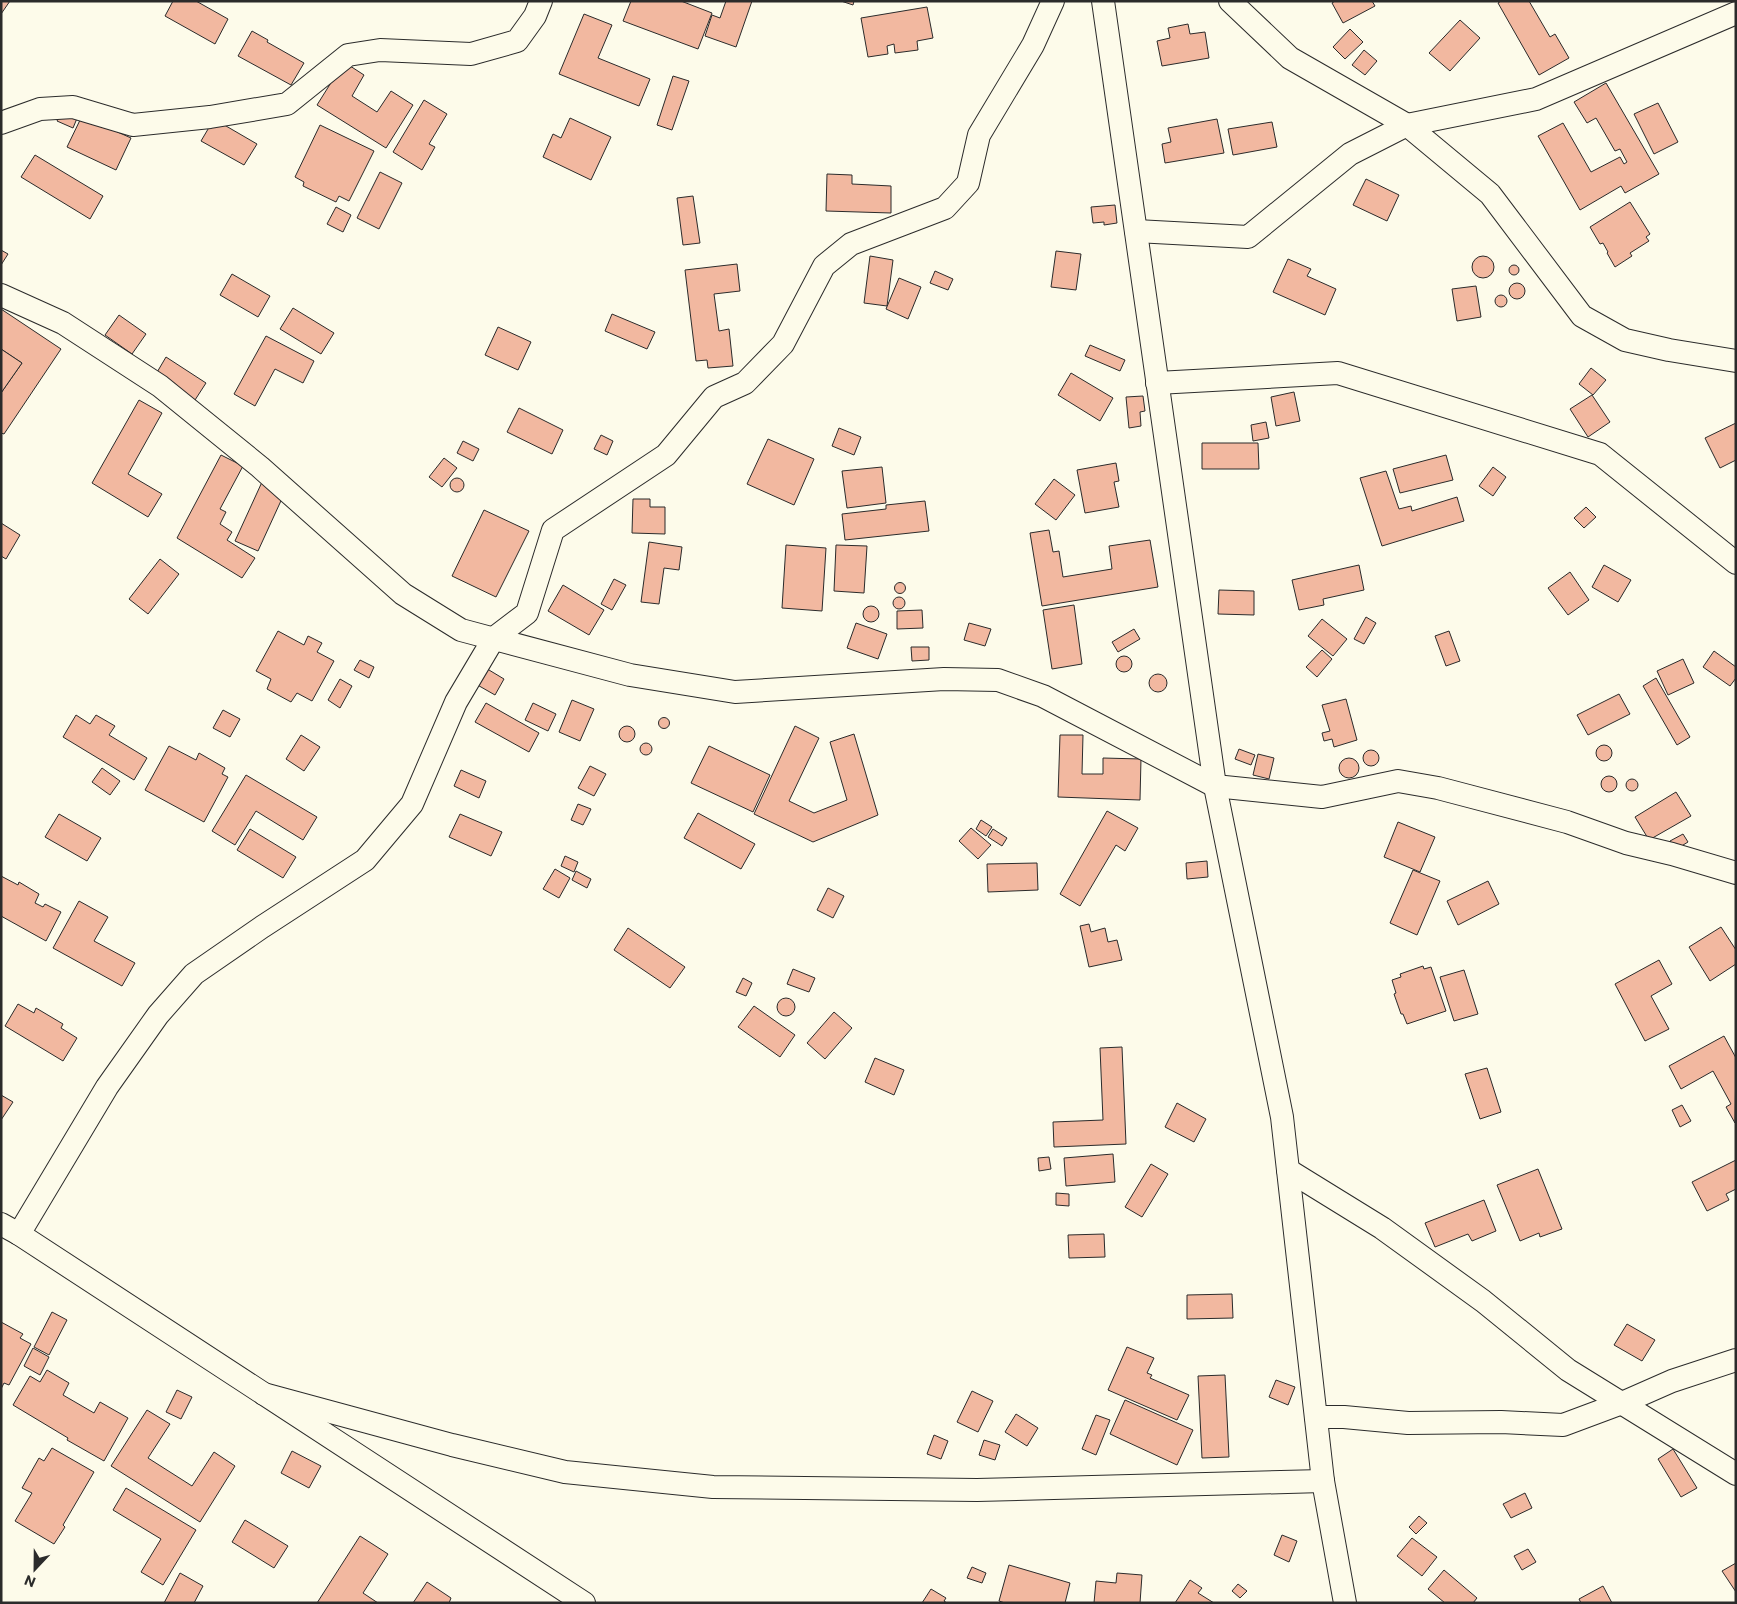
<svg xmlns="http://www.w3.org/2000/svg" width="1737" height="1604" font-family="Commissioner,sans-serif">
<rect width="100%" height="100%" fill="#fdfbea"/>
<!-- building -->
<g fill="#f2b8a0" stroke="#2b2b2b">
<path d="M1,1H10L1,14Z"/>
<path d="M173,1H196L228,19L215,44L165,16Z"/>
<path d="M631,1H681L712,13L698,49L623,21Z"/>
<path d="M726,1H752L736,47L705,36L712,15L720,18Z"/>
<path d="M841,1H854L853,5Z"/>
<path d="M1335,1H1372L1375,6L1343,23L1332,3Z"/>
<path d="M1501,1H1529L1550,37L1555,34L1569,58L1539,75L1498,3Z"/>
<path d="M927,7L933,38L917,41L918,50L895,53L894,44L887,46L888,54L868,57L861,18Z"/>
<path d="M584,14L612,25L598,58L650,79L639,106L559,74Z"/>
<path d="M1460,20L1480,38L1450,71L1429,53Z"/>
<path d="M1188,24L1190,34L1205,32L1209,58L1162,66L1157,41L1170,38L1168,28Z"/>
<path d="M1350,29L1363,42L1345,59L1333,47Z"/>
<path d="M252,31L268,40L267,42L304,63L291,85L238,56Z"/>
<path d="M1364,50L1377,61L1365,75L1352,65Z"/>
<path d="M344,62L364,75L352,96L377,112L391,91L413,105L386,148L317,105Z"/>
<path d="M673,76L689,81L672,130L657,125Z"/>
<path d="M1606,83L1659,174L1625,193L1621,186L1580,210L1538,136L1563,123L1591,172L1620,157L1624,164L1627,162L1620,149L1615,151L1596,118L1587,123L1574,102Z"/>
<path d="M424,100L447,114L429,144L435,147L422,170L393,152Z"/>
<path d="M1658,103L1678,142L1654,154L1634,114Z"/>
<path d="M63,109L78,116L73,128L57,121Z"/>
<path d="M82,116L131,138L116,170L67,147Z"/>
<path d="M570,118L611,137L591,180L543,157L553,134L561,138Z"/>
<path d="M214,119L257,144L244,165L201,141Z"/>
<path d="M1217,119L1224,153L1165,163L1162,144L1171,142L1168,128Z"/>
<path d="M1272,122L1277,147L1233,155L1228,129Z"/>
<path d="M320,125L374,151L349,201L339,196L336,202L303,186L304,182L295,177Z"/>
<path d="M35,155L103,196L90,219L21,177Z"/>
<path d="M380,172L402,183L379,229L357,218Z"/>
<path d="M827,174L852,175V184L891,186V213L826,211Z"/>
<path d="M1366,179L1399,195L1387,221L1353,205Z"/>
<path d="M693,196L700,243L683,245L677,198Z"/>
<path d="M1630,202L1650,234L1646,237L1649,241L1630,253L1632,256L1615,267L1607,253L1608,252L1603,243L1600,244L1590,227Z"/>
<path d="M1115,205L1117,223L1104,225V222L1093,223L1091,207Z"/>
<path d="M336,207L351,215L343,232L327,224Z"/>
<path d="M1,250L8,254L1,265Z"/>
<path d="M1056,251L1081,254L1076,290L1051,287Z"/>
<circle cx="1483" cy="267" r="11"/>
<path d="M870,256L893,260L887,306L864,303Z"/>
<path d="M1288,259L1311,269L1307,276L1336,289L1325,315L1273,292Z"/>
<path d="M737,264L740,291L714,294L719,331L729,329L733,366L708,368L707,360L696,361L685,270Z"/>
<circle cx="1514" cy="270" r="5"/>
<path d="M935,271L953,279L948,290L930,283Z"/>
<path d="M232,274L270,296L258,317L220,295Z"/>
<path d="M899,278L921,287L908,319L886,309Z"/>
<circle cx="1517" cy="291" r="8"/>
<path d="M1476,286L1481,317L1457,321L1452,289Z"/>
<circle cx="1501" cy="301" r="6"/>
<path d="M293,308L334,333L321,354L280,329Z"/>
<path d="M1,309L61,349L4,434L1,433V393L22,363L1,349Z"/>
<path d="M612,314L655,332L647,349L605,331Z"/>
<path d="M119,315L146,334L132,354L105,335Z"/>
<path d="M498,327L531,342L518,370L485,355Z"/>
<path d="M266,336L314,361L303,383L275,369L255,406L234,394Z"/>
<path d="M1090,345L1125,360L1120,371L1085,356Z"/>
<path d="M1,349L22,363L1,393Z"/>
<path d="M166,357L206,383L195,400L156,374Z"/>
<path d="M1591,368L1606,380L1593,395L1579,384Z"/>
<path d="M1071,373L1113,398L1100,421L1058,395Z"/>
<path d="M1294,392L1300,421L1276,426L1271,397Z"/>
<path d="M1592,395L1610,422L1588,437L1570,409Z"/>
<path d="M1143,396L1145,411L1140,412L1141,426L1129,428L1126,397Z"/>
<path d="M139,400L162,413L128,474L162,494L148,517L92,483Z"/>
<path d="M519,408L563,430L552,454L507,432Z"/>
<path d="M1266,422L1269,438L1253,441L1251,425Z"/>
<path d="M1736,423V460L1720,468L1705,438Z"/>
<path d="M839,428L861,437L854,455L832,446Z"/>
<path d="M601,435L613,441L607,455L594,449Z"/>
<path d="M768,439L814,459L794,505L747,484Z"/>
<path d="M463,441L479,449L473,461L457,453Z"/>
<path d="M1202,443H1258L1259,469H1202Z"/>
<path d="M221,455L243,466L220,509L226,512L220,524L232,532L227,540L255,558L242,578L177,538Z"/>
<path d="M1446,455L1453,480L1400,493L1393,469Z"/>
<path d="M444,458L457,468L442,487L429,477Z"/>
<path d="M1116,463L1119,481L1114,482L1119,507L1085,513L1077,470Z"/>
<path d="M882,467L886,503L847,508L842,471Z"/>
<path d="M1493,467L1506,477L1493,496L1479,486Z"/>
<path d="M1386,471L1399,509L1411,506L1412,511L1457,497L1464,521L1382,546L1360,478Z"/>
<circle cx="457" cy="485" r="7"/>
<path d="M1054,479L1075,495L1056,520L1035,504Z"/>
<path d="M262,482L285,492L258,551L235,541Z"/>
<path d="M633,499H650V507H665V534L632,533Z"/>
<path d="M925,501L929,531L845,540L842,514L886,509V505Z"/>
<path d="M1586,507L1596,517L1584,528L1574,518Z"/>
<path d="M484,510L529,531L496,597L452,576Z"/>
<path d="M1,523L20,535L6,559L1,556Z"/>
<path d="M1049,530L1053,552L1059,551L1063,577L1112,569L1109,546L1150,540L1158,587L1042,606L1030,533Z"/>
<path d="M649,542L682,547L679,570L664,568L659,604L641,602Z"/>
<path d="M786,545L826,548L822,611L782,608Z"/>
<path d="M836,545L867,546L864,593L834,591Z"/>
<path d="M160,559L179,574L148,614L129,599Z"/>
<path d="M1359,565L1364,590L1323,599L1324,605L1299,610L1292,580Z"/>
<path d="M1604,565L1631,580L1618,602L1592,587Z"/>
<path d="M1570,572L1589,600L1568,615L1548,588Z"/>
<path d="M614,579L626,585L612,610L601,604Z"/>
<circle cx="900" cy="588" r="5.5"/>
<path d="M563,585L604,610L589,635L548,611Z"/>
<path d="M1219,590L1254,591V615L1218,614Z"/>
<circle cx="899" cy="603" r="6"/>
<path d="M1074,605L1082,664L1052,669L1043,610Z"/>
<circle cx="871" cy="614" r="8"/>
<path d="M922,610L923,628L897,629V611Z"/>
<path d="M1366,617L1376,623L1364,644L1354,639Z"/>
<path d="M1322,619L1347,639L1333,656L1308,636Z"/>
<path d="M856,623L887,634L878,659L847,648Z"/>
<path d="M969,623L991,629L985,646L964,640Z"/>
<path d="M1134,629L1140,639L1118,652L1112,642Z"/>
<path d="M278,631L304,645L308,636L322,643L317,652L334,661L312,701L297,693L291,702L267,689L271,679L256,671Z"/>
<path d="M1449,631L1460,661L1446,666L1435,636Z"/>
<path d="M911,647H929V660L912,661Z"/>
<path d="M1322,650L1332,659L1317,677L1306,667Z"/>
<path d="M1714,651L1736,667V678L1730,686L1703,667Z"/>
<circle cx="1124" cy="664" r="8"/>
<path d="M1683,659L1694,683L1668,695L1657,671Z"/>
<path d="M360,660L374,667L369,678L354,670Z"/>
<path d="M484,667L504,679L495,695L474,683Z"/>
<circle cx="1158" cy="683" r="9"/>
<path d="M1656,678L1690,737L1677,745L1643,686Z"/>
<path d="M340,679L352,686L340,708L328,700Z"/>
<path d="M1619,694L1630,714L1588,735L1577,715Z"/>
<path d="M1346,699L1357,740L1334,747L1332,739L1324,741L1322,733L1330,731L1322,705Z"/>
<path d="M572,700L594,709L580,741L559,732Z"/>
<path d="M486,703L539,733L529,752L475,722Z"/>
<path d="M533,703L556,714L548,731L525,720Z"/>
<path d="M223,710L240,719L230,737L213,728Z"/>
<path d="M76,715L90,724L96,715L115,726L109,735L147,758L134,780L63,737Z"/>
<circle cx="664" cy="723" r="5.5"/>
<circle cx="627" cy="734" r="8"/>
<path d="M795,726L819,738L789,801L814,813L847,800L830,742L854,734L878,815L813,842L754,814Z"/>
<path d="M301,735L320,747L304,771L286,759Z"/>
<path d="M1060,735H1083L1082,774H1103V758L1141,759L1140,800L1058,797Z"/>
<circle cx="646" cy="749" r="6"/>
<circle cx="1604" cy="753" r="8"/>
<path d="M169,746L196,760L199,753L225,768L222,774L228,777L204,822L145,790Z"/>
<path d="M709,746L770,775L753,812L691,783Z"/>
<path d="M1239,749L1255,755L1251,765L1235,759Z"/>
<circle cx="1371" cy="758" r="8"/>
<path d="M1258,754L1274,758L1269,779L1253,775Z"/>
<circle cx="1349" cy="768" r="10"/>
<path d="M590,766L606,774L594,796L578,788Z"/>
<path d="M102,768L120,781L110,795L92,782Z"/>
<path d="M461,770L486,781L479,798L454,786Z"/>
<path d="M246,775L317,817L303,840L256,811L235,845L212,831Z"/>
<circle cx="1609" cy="784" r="8"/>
<circle cx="1632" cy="785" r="6"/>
<path d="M1676,792L1691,816L1649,840L1635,817Z"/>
<path d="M578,804L591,809L583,825L571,820Z"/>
<path d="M1107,811L1138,828L1125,851L1116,845L1080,906L1060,894Z"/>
<path d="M698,813L755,844L741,869L684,838Z"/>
<path d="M59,814L101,838L87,861L45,837Z"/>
<path d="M460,814L502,832L491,856L449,837Z"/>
<path d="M981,820L992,827L986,836L976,829Z"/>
<path d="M1398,822L1435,837L1420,872L1384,857Z"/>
<path d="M971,828L991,845L978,859L959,841Z"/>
<path d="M250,829L296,857L283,878L237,850Z"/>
<path d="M993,829L1007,838L1002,846L988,837Z"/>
<path d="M1683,834L1688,842L1675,850L1670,841Z"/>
<path d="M565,856L578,862L574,872L561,866Z"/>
<path d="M1207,861L1208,877L1187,879L1186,863Z"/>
<path d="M1037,863L1038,890L988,892L987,864Z"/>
<path d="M555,869L570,878L559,898L543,889Z"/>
<path d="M1413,870L1440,881L1417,935L1390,923Z"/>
<path d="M576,871L591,879L587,888L572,880Z"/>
<path d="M1,876L18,885L19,882L39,894L35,903L43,907L45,904L61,912L46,941L1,916Z"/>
<path d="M1488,881L1499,904L1458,925L1447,901Z"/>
<path d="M828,888L844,896L833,918L817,910Z"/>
<path d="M79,901L108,917L94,941L135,963L122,986L53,948Z"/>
<path d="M1089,924L1091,932L1105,928L1108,942L1117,940L1122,960L1089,967L1080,926Z"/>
<path d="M1721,927L1736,950V964L1710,981L1689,947Z"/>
<path d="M628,928L685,967L670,988L614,950Z"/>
<path d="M1659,960L1672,984L1651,996L1669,1029L1645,1041L1615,984Z"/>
<path d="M1423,966L1424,969L1431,967L1446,1011L1407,1024L1403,1014H1401L1394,994L1396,993L1392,980L1401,977L1400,974Z"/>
<path d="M793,969L815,978L809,992L787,984Z"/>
<path d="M1464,970L1478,1014L1454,1021L1440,977Z"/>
<path d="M743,978L752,983L746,996L736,992Z"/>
<circle cx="786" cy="1007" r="9"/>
<path d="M18,1004L34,1013L36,1008L63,1024L61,1028L77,1038L63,1061L5,1026Z"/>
<path d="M754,1006L795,1035L780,1057L738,1027Z"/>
<path d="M834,1012L852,1028L825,1059L807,1043Z"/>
<path d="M1724,1036L1736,1058L1735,1123L1726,1107L1731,1104L1713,1071L1681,1089L1669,1066Z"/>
<path d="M1122,1047L1126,1144L1054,1147L1053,1122L1103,1120L1100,1048Z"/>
<path d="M875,1058L904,1070L894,1095L865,1082Z"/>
<path d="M1487,1068L1501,1112L1480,1119L1465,1074Z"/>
<path d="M1,1095L13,1102L1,1120Z"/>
<path d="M1177,1103L1206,1119L1194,1142L1165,1127Z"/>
<path d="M1682,1105L1691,1121L1680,1127L1672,1110Z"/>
<path d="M1113,1154L1115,1182L1066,1186L1064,1158Z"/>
<path d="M1049,1157L1051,1169L1039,1171L1038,1158Z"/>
<path d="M1736,1160V1189L1726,1194L1729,1200L1707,1211L1692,1182Z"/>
<path d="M1151,1164L1168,1174L1142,1217L1125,1207Z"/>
<path d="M1538,1169L1562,1229L1540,1237L1539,1233L1520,1241L1497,1185Z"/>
<path d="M1056,1193L1069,1194V1206L1056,1205Z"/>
<path d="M1484,1200L1496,1231L1472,1241L1468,1234L1435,1247L1425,1223Z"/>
<path d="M1104,1234L1105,1257L1069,1258L1068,1235Z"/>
<path d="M1232,1294L1233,1318L1187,1319V1295Z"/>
<path d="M52,1312L67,1320L49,1355L34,1347Z"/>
<path d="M1,1322L23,1334L20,1338L31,1344L9,1385L4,1383L1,1389Z"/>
<path d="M1627,1324L1655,1340L1642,1361L1614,1345Z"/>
<path d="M1127,1347L1154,1358L1147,1373L1152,1375L1150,1378L1189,1395L1177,1420L1108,1390Z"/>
<path d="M33,1348L49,1357L40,1375L24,1366Z"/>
<path d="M47,1370L69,1383L63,1395L94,1413L100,1402L128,1418L104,1461L67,1440L68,1438L13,1405L30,1376L40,1382Z"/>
<path d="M1225,1375L1229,1457L1202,1458L1198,1376Z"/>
<path d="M1276,1380L1295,1387L1288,1405L1269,1397Z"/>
<path d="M177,1390L192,1397L181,1419L166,1412Z"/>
<path d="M972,1391L993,1401L978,1432L957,1422Z"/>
<path d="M1125,1400L1193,1430L1177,1465L1110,1434Z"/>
<path d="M147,1410L170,1424L148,1458L192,1486L214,1452L235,1466L200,1522L111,1466Z"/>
<path d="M1016,1414L1038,1428L1027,1446L1005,1432Z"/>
<path d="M1096,1415L1110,1420L1096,1455L1082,1449Z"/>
<path d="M934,1435L948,1441L941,1459L927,1454Z"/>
<path d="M984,1440L1000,1445L995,1460L979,1455Z"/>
<path d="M52,1448L94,1472L63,1525L65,1527L54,1544L15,1521L32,1493L22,1488L39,1458L44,1461Z"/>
<path d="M1673,1449L1697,1488L1681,1497L1658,1459Z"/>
<path d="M292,1451L321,1466L309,1488L281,1473Z"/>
<path d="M126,1488L196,1530L163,1585L141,1572L161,1539L113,1510Z"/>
<path d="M1525,1493L1532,1508L1511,1518L1503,1504Z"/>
<path d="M1419,1516L1427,1523L1416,1534L1409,1527Z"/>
<path d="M245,1520L288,1546L274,1568L232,1542Z"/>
<path d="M1282,1535L1297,1541L1289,1562L1274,1555Z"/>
<path d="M360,1536L388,1554L363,1593L378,1603H317Z"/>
<path d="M1412,1538L1437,1557L1422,1576L1397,1556Z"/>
<path d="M1528,1549L1536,1562L1522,1570L1514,1556Z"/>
<path d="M1736,1563V1592L1722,1571Z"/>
<path d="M1009,1565L1070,1583L1065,1603H1005L999,1601Z"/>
<path d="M972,1567L986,1573L982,1583L967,1578Z"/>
<path d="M1444,1570L1477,1598L1473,1603H1445L1428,1589Z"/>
<path d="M180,1573L203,1586L194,1603H164Z"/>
<path d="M1117,1573L1142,1575L1140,1603H1094L1096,1581L1116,1583Z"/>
<path d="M1190,1580L1202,1588L1198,1593L1214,1603H1175Z"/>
<path d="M427,1582L451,1598L449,1603H413Z"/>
<path d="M1238,1584L1247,1591L1240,1598L1232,1591Z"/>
<path d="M1603,1586L1612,1603H1581L1579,1599Z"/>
<path d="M931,1589L946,1598L944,1601L947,1603H922Z"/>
</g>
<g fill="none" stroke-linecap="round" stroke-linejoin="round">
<!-- street casing -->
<g stroke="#2b2b2b" stroke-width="24">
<g id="street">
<path d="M1103,1L1215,786L1282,1117L1323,1481L1345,1603"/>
<path d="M1230,1L1290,58L1407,125L1490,194L1582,316L1625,340L1669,350L1736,361"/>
<path d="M1,123L40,109L73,107L133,125L210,117L287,104L348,55L380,50L471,54L517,41L535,16L541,1"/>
<path d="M1136,231L1248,237L1350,154L1407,125L1536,99L1736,13"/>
<path d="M1,295L63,323L160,386L260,467L403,594L461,630L630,675L735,692L944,679L998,680L1043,696L1215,786L1322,797L1398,781L1438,788L1567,822L1626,843L1672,854L1736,873"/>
<path d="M1157,383L1338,373L1600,454L1736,563"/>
<path d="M1288,1170L1382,1228L1483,1301L1568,1370L1736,1474"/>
<path d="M1,1224L19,1234L584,1603"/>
<path d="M19,1234L107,1087L158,1015L194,974L262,927L365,860L412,804L456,702L494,638L527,613L553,530L666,455L714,397L745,383L783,344L824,266L851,244L945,208L968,183L979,135L1033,45L1053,1"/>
<path d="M264,1394L452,1445L565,1472L713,1487L977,1490L1323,1481"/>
<path d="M1316,1417H1344L1408,1423L1501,1422L1563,1425L1622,1403L1672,1381L1736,1360"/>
</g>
</g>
<!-- street -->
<use href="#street" stroke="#fdfbea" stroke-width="22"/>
</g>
<!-- border -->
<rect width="1737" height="1604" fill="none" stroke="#2b2b2b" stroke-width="5"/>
<!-- north arrow -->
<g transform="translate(35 1569) rotate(202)" stroke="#fdfbea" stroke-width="4" paint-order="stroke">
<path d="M0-4L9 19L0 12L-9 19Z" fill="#2b2b2b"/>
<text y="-8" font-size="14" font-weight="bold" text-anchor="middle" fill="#2b2b2b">N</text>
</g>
</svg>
